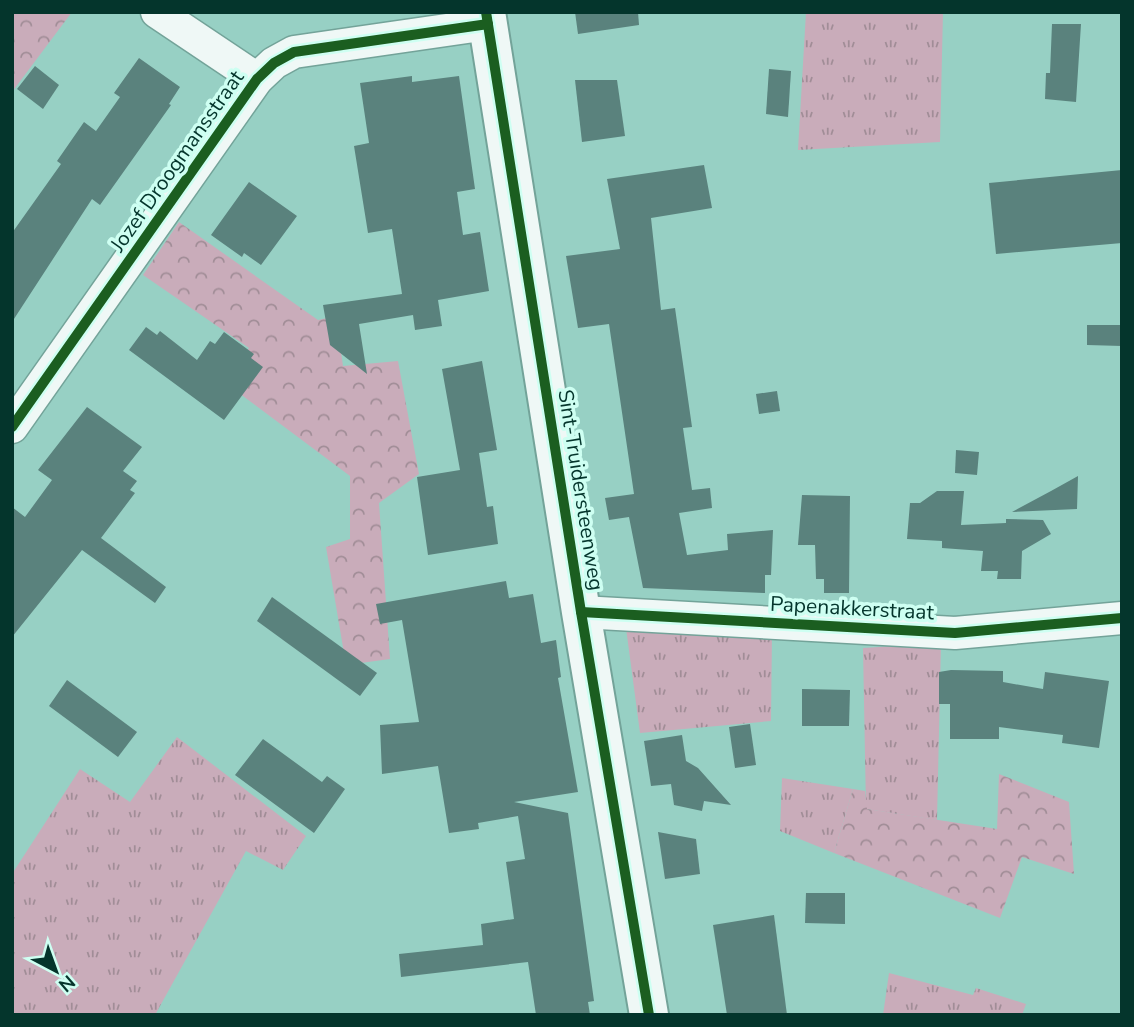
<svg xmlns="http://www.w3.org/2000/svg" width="1134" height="1027" font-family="'Nunito Sans',sans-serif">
<defs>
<pattern id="grass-tufts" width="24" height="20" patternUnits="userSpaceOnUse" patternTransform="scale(1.75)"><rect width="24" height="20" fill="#c9acba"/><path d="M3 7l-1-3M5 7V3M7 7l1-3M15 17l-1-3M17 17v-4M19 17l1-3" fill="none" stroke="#a18d97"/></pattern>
<pattern id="forest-crowns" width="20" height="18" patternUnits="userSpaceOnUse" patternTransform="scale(1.75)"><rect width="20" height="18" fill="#c9acba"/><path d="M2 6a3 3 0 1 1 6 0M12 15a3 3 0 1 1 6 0" fill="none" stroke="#a18d97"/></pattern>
</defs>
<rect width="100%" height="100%" fill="#97d0c4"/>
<!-- grass -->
<g fill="url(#grass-tufts)">
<path d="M806,12H943L940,142L798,150Z"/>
<path d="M626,628L772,632L771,721L640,733Z"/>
<path d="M941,643L937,820L866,809L863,648Z"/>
<path d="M177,737L306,836L283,870L246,851L155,1015H12V874L80,769L130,802Z"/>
<path d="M782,778L853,789L834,853L780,831Z"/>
<path d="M889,973L973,995L976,988L1026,1004L1022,1015H883Z"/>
</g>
<!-- forest -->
<g fill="url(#forest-crowns)">
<path d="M12,12H72L12,92Z"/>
<path d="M179,222L318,320L336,316L343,366L398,361L419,474L379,503L390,659L346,665L326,547L350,539V476L223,381L249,348L143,275Z"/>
<path d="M999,774L1069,802L1074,874L1022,857L1000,918L834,853L853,789L865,791L867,809L997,829Z"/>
</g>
<!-- building -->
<g fill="#5a827d">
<path d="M575,12H638L639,25L578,34Z"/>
<path d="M1052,24H1081L1076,102L1045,99L1046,73H1050Z"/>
<path d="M139,58L180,87L169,104L171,105L100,205L92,199L12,322V233L61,164L57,161L84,122L96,131L120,97L114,93Z"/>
<path d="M35,66L59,85L43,109L17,89Z"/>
<path d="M769,69L791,71L788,117L766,114Z"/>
<path d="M412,76V82L459,76L475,189L457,192L463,235L480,232L489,291L438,300L442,326L415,330L413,315L359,324L367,374L330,345L323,305L402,294L392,229L368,233L354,146L369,143L360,83Z"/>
<path d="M575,80H617L625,136L582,142Z"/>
<path d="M704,165L712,208L651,218L661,310L675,308L692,427L683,428L692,490L710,488L712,508L679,513L687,555L728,550L727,534L773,530L771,575H765V593L643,588L629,517L609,520L605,498L634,494L609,324L578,328L566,256L620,249L607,179Z"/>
<path d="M1122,170V243L996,254L989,183Z"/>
<path d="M249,182L297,216L261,265L244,253L242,257L211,235Z"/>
<path d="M1087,325H1122V346L1087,345Z"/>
<path d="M146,327L157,335L160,331L197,360L210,341L215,344L224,332L254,354L251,358L263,367L224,420L129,350Z"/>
<path d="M482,361L497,450L479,453L487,507L493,506L498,544L428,555L417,477L460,470L442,369Z"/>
<path d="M777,391L780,411L759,414L756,394Z"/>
<path d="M87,407L142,447L123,471L137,481L130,490L135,493L101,538L166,587L155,603L82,550L12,637V507L25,517L52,480L38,470Z"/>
<path d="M956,450L979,452L977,475L955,473Z"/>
<path d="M1078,476L1077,509L1012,512L1051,491Z"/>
<path d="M937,491H964L961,525L1006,523V519L1043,520L1051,534L1022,551L1021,579H997L998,571H981L983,551L942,548V541L907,539L910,503H920Z"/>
<path d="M802,495L850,496L849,593H824V579H816L815,545H798Z"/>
<path d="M506,581L509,598L533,594L541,643L556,640L561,677L558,678L578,792L514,802L568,813L594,1001L588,1002L590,1015H536L528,962L401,977L399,954L483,945L481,924L514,919L506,862L525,859L518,816L478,823L479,829L449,833L438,766L382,774L380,725L419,722L402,620L380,624L376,604Z"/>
<path d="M272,597L377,673L360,696L257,621Z"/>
<path d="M951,670L1003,671V682L1043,689L1045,672L1109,681L1099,748L1062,743L1063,735L999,727V739H950V704H939V672Z"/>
<path d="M67,680L137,732L118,757L49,706Z"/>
<path d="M802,689L850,690L849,726H802Z"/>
<path d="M750,724L756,765L735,768L729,727Z"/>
<path d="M682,735L686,761L698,768L731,805L704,801L702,811L674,805L671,784L651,786L644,741Z"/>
<path d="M263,739L322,782L327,776L345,789L314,833L235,775Z"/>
<path d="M658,832L696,839L700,874L665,879Z"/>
<path d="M806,893H845V924L805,923Z"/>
<path d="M774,915L787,1015H727L713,925Z"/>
</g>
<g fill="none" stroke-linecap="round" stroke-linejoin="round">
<!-- minor casing -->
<g stroke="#73a399" stroke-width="35">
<g id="minor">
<path d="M157,12L257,79"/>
<path d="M12,427L257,79L274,63L294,52L488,24"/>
<path d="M581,612L955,633L1122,618"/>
</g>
</g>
<!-- secondary casing -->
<g stroke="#73a399" stroke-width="42">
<path id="secondary" d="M486,12L581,612L649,1015"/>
</g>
<!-- minor -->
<use href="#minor" stroke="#eff8f6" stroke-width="32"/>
<!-- secondary -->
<use href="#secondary" stroke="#eff8f6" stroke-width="38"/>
<!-- cycleway casing -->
<g stroke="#cefff2" stroke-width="15">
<g id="cycleway">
<path d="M486,12L581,612L649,1015"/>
<path d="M12,427L257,79L274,63L294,52L488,24"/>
<path d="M581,612L955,633L1122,618"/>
</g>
</g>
<!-- cycleway -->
<use href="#cycleway" stroke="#1b5e20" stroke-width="10"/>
</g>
<g text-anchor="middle" stroke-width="7" stroke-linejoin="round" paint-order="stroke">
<!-- street labels -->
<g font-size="21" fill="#04352c" stroke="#cefff2">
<text transform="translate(177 161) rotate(-55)" y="7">Jozef Droogmansstraat</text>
<text transform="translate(581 490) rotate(81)" y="7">Sint-Truidersteenweg</text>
<text transform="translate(852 608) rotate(3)" y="7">Papenakkerstraat</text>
</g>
</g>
<!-- border -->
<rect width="1134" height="1027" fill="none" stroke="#04352c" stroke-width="28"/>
<!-- north arrow -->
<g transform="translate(56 971) rotate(139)" stroke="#cefff2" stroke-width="5" paint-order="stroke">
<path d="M0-5L12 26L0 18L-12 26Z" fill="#04352c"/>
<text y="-10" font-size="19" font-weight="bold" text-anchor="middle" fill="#04352c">N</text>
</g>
</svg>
